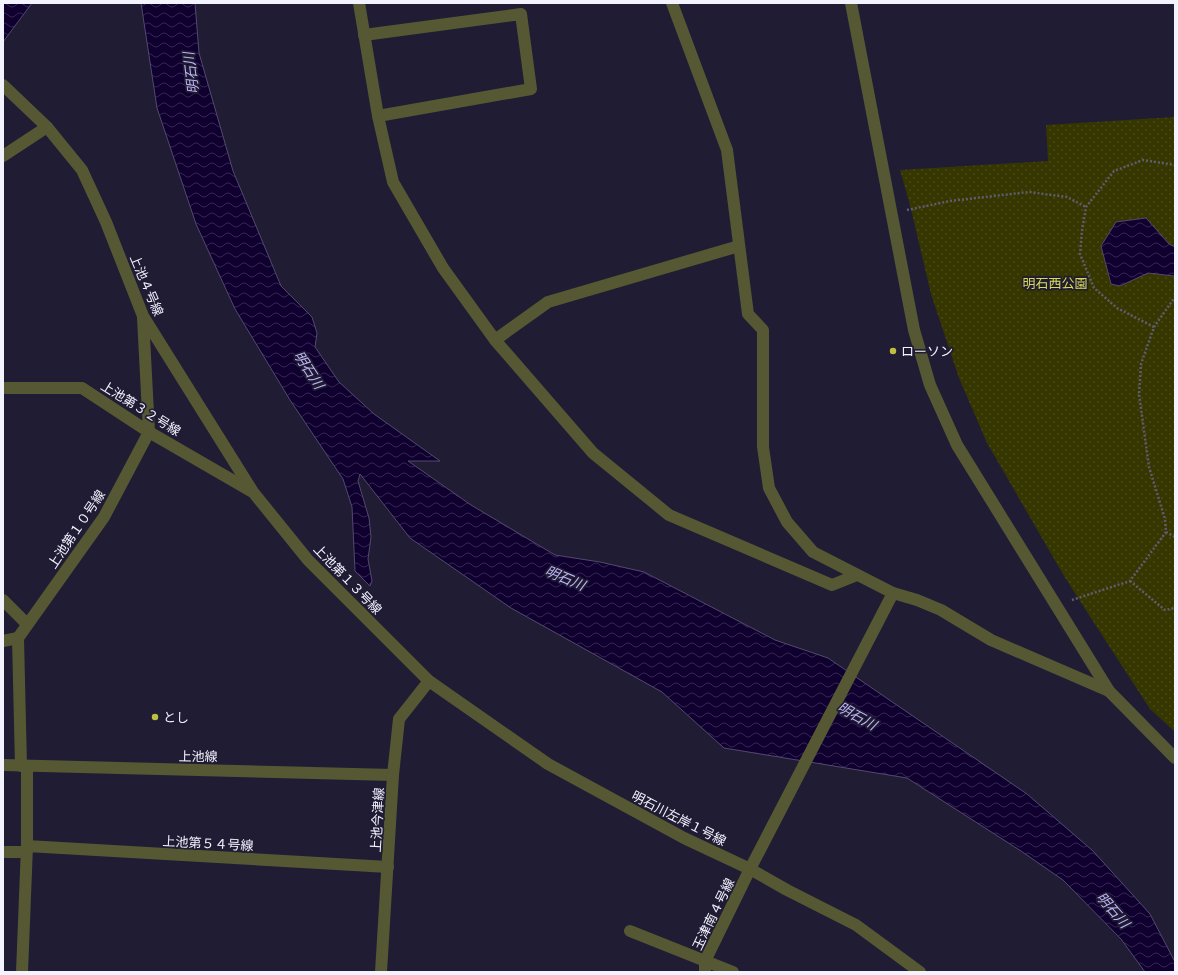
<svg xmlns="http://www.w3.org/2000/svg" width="1178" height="975" font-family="'Space Grotesk','Noto Sans JP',sans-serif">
<defs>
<pattern id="park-dots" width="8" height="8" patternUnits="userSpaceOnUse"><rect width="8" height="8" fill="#363601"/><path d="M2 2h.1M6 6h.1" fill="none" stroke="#4a4a1a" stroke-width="1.8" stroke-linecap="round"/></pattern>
<pattern id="water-waves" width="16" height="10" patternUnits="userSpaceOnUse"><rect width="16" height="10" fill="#0f0030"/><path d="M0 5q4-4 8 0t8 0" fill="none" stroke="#32264f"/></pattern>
</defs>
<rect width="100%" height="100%" fill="#201c33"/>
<!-- park -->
<path fill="url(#park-dots)" d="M1175,117V732L1150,709L1089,615L1064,576L987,443L959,378L931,294L910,205L900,170L1048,161L1046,125Z"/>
<!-- water -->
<g fill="url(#water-waves)" stroke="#53496e">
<path d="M3,3H32L3,42Z"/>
<path d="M141,3H195L199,53L233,171L281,286L312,317L317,333L315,347L339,382L374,414L440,461H408L471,505L555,555L600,562L644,572L775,640L828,658L1027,794L1093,851L1150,914L1175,962V972H1145L1121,939L1063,880L1021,851L907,778L724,748L662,692L511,608L410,538L360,474L358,481L369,518L371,537L368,559L372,581L370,586L355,571L352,507L343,479L290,400L235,309L196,224L157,108Z"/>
<path d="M1146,218L1169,244L1175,247V275L1174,276L1148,273L1120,286L1111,284L1101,246L1116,222Z"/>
</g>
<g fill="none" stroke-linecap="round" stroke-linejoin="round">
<!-- path -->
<g stroke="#5f5c70" stroke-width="2.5" stroke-dasharray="2 2" stroke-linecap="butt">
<path d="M907,210L950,201L1029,192L1067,197L1086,207"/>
<path d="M1154,327L1117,308L1094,288L1080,254L1082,231L1086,207L1114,171L1143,160L1175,165"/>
<path d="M1166,532L1175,537"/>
<path d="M1130,581L1165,610L1175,608"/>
<path d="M1072,600L1130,581L1166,532L1165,519L1149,467L1139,394L1141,364L1154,327L1175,297"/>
</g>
<!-- minor -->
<g stroke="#565833" stroke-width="12">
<path d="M359,3L378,116L393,182L443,268L495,340L593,453L669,515L832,585L857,575"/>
<path d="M672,3L727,150L748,314L763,330V447L769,488L787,522L813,552L893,593L917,600L941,610L991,640L1109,691"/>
<path d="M851,3L914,330L930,385L957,445L1109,691L1175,758"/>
<path d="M364,35L521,14L531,89L378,116"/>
<path d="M3,85L47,127L82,170L106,222L143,316L253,492L308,560L429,681L548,764L684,838L750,869L787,890L856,925L920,972"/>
<path d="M3,156L47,127"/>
<path d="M495,340L548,302L739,246"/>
<path d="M3,388H82L149,432L251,491"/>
<path d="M3,600L27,624"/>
<path d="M18,638L104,517L149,432L143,318"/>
<path d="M18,638L21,766"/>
<path d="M3,641L18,638"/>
<path d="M3,765L393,775"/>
<path d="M3,852H26L27,846L388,867"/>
<path d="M630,931L733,972"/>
<path d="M22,972L27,846V766"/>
<path d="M381,972L393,775L399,719L429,681"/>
<path d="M705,972V961L750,869L893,593"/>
</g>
</g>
<!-- markers -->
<g fill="#bdbf43" stroke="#201c33" stroke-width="1.5">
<circle cx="893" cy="351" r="4"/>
<circle cx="155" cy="717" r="4"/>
</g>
<g text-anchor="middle" stroke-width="3.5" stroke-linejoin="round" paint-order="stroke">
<!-- park labels -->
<g font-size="13" fill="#d8db57" stroke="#201c33">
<text x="1055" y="288">明石西公園</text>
</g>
<!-- street labels -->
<g font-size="13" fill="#f3f2ff" stroke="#201c33">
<text transform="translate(147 285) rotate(67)" y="5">上池４号線</text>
<text transform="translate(141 408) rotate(32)" y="5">上池第３２号線</text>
<text transform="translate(76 529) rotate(-56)" y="5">上池第１０号線</text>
<text transform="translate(348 579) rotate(46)" y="5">上池第１３号線</text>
<text transform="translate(198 756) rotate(1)" y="5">上池線</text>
<text transform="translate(679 818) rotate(27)" y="5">明石川左岸１号線</text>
<text transform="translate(377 820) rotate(-87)" y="5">上池今津線</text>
<text transform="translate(208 843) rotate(3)" y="5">上池第５４号線</text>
<text transform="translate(713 914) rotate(-64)" y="5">玉津南４号線</text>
</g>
<!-- poi labels -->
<g font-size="13" fill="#f3f2ff" stroke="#201c33" text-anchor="start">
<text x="901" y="356">ローソン</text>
<text x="163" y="722">とし</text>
</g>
<!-- water labels -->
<g font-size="14" font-style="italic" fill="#bfb6f7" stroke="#201c33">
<text transform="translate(191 73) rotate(-97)" y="5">明石川</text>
<text transform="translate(309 370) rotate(57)" y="5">明石川</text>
<text transform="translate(565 578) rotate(23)" y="5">明石川</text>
<text transform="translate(857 716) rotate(29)" y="5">明石川</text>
<text transform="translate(1113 910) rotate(49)" y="5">明石川</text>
</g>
</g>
<!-- border -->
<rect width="1178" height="975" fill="none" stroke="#f3f2ff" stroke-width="8"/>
</svg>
